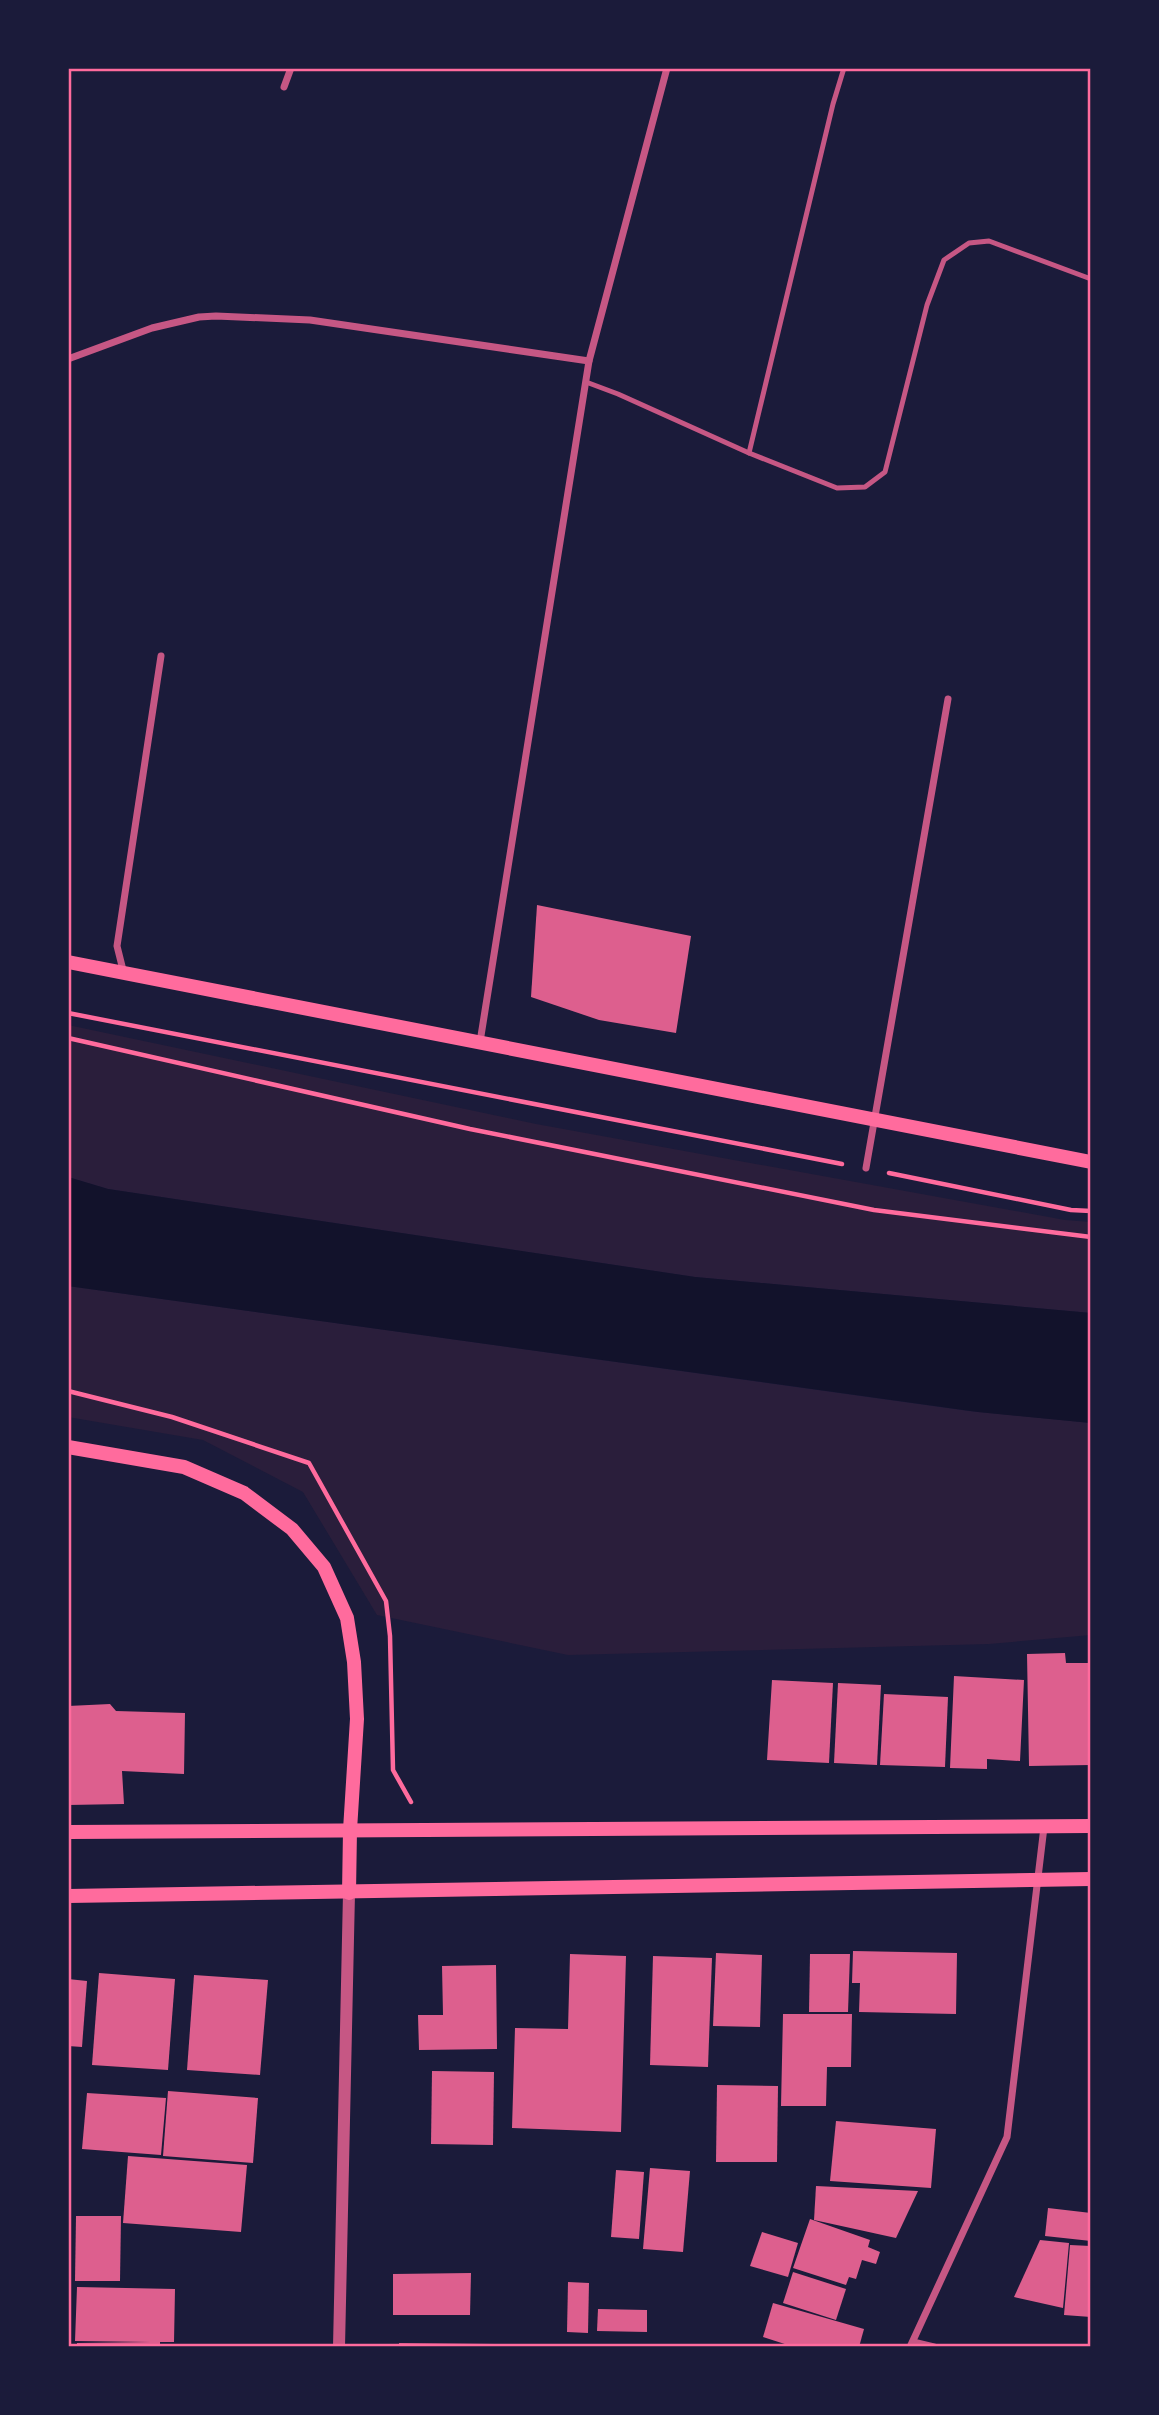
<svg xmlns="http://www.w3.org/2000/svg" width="1159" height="2415" font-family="'DM Sans',sans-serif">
<rect width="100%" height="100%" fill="#1b1b3a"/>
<!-- green -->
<g fill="#2a1e3b">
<path d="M68,1025L536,1124L1065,1220L1091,1222V1313L695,1277L108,1189L68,1177Z"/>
<path d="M68,1286L969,1411L1091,1423V1635L989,1644L568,1655L377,1615L303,1492L203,1440L68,1417Z"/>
</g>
<!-- water -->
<path fill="#12122b" d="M68,1177L108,1189L695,1277L1091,1313V1423L978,1412L68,1286Z"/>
<!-- building -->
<g fill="#dd5f8e">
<path d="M537,905L691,936L676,1033L599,1020L531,997Z"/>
<path d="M1065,1653L1066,1663H1091V1765L1029,1766L1027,1654Z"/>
<path d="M954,1676L1024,1680L1020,1761L987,1759V1769L950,1768Z"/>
<path d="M772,1680L833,1683L829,1763L767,1760Z"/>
<path d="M838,1683L881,1685L877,1765L834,1763Z"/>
<path d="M884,1694L948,1697L945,1767L880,1765Z"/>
<path d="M110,1704L116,1711L185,1713L184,1774L122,1771L124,1804L68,1805V1706Z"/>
<path d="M853,1951L957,1953L956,2014L859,2012L860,1983H852Z"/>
<path d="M716,1953L762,1955L760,2027L713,2026Z"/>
<path d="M570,1954L626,1956L621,2132L512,2128L515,2028L568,2029Z"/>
<path d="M810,1954H850L848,2012H809Z"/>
<path d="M653,1956L712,1958L708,2067L650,2065Z"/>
<path d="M496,1965L497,2049L419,2050L418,2015H443L442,1966Z"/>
<path d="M99,1973L175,1979L168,2070L92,2065Z"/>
<path d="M194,1975L268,1980L260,2075L187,2070Z"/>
<path d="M68,1979L87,1981L82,2047L68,2046Z"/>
<path d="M783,2014H852L851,2067H827L826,2106H781Z"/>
<path d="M432,2071L494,2072L493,2145L431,2144Z"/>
<path d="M717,2085L778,2086L777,2162H716Z"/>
<path d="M168,2091L258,2098L253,2163L163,2156Z"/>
<path d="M87,2093L166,2098L161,2155L82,2149Z"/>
<path d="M836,2121L936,2129L931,2188L830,2181Z"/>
<path d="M128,2156L247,2165L241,2232L123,2223Z"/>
<path d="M650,2168L690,2171L683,2252L643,2249Z"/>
<path d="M616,2170L644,2172L639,2239L611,2237Z"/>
<path d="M816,2186L918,2191L896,2238L814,2220Z"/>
<path d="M1048,2208L1091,2213V2241L1045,2236Z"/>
<path d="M76,2216H121L120,2281H75Z"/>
<path d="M810,2219L870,2240L868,2247L880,2252L876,2264L862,2260L856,2279L849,2277L846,2285L793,2268Z"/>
<path d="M762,2232L798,2243L788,2277L750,2266Z"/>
<path d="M1040,2240L1069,2243L1063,2308L1014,2297Z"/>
<path d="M1070,2245L1091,2246V2317L1064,2315Z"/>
<path d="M793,2272L846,2289L836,2320L783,2303Z"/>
<path d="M471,2273L470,2315H393V2274Z"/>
<path d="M568,2282L589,2283L588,2333L567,2332Z"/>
<path d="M77,2287L175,2289L174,2342H160V2347H77V2343L150,2342L75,2341Z"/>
<path d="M773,2303L864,2329L859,2347H794L763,2337Z"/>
<path d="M598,2309L647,2310V2332L597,2331Z"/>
<path d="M399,2343L495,2344V2347H399Z"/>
</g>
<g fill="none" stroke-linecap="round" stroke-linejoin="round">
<!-- path -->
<g stroke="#ff6b9d" stroke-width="4.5">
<path d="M68,1013L842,1164"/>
<path d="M68,1038L470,1129L874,1210L1091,1237"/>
<path d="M889,1173L1071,1210L1091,1211"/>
<path d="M68,1391L172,1417L309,1463L386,1601L390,1636L393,1770L411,1802"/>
</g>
<!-- service -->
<g stroke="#c65784" stroke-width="5">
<path d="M586,382L618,394L749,453L837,488L865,487L885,472L927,305L944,260L969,243L989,241L1091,279"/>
<path d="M749,453L833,104L844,68"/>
</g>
<!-- minor -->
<g stroke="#c65784" stroke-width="7">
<path d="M284,87L291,68"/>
<path d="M68,359L152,328L199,317L216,316L310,320L589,361"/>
<path d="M124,974L117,946L161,656"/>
<path d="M480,1042L589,361L667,68"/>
<path d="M866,1168L948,699"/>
<path d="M913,2342L934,2347"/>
<path d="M910,2347L1007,2137L1044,1827"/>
</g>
<!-- tertiary -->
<path stroke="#c65784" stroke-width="12" d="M339,2347L349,1893"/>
<!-- secondary -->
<g stroke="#ff6b9d" stroke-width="14">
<path d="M68,962L1091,1162"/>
<path d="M68,1447L184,1467L244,1493L292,1529L324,1567L347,1618L354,1662L357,1719L350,1830L349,1893"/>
<path d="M68,1832L1091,1826"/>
<path d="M68,1896L1091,1879"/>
</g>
</g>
<!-- border -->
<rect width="1159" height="2415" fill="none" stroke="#1b1b3a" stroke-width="140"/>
<rect x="70" y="70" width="1019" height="2275" fill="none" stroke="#ff6b9d" stroke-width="2.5"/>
</svg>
